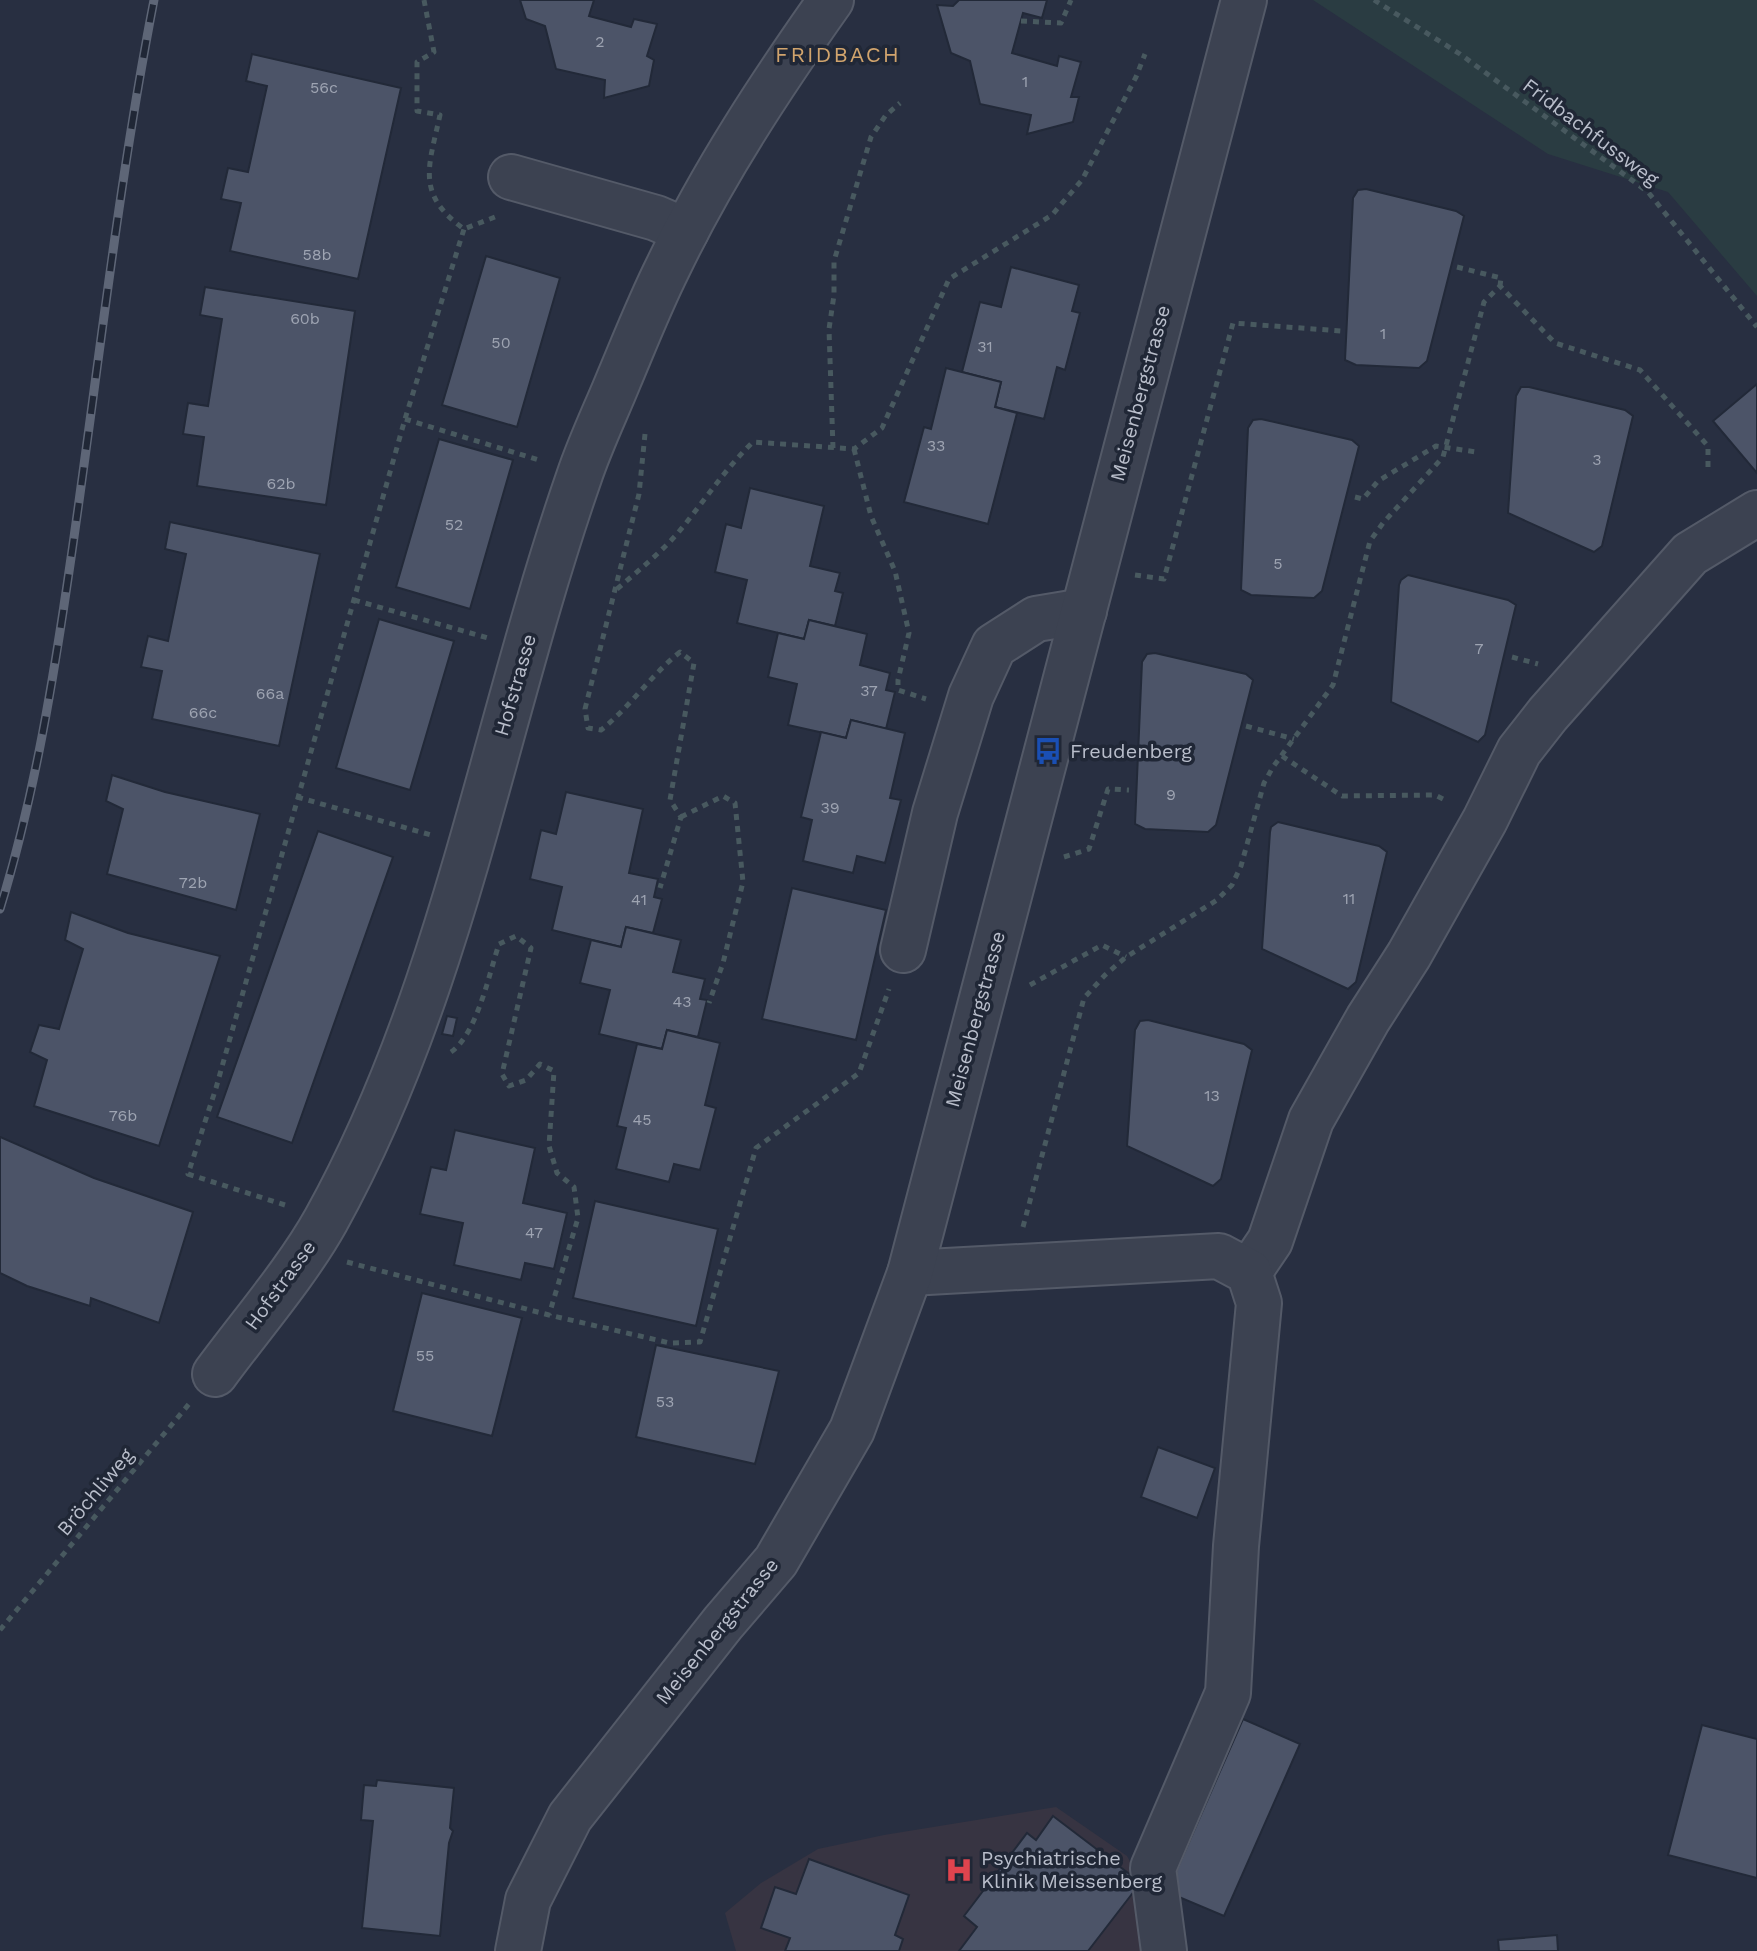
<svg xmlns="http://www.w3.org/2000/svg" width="1757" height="1951" font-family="'Work Sans',sans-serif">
<rect width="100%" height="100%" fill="#282f41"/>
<!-- medical -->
<path fill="#373442" d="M1056,1807L1127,1856L1147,1893L1150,1951H736L725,1913L761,1883L818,1849L884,1835Z"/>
<!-- green -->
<path fill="#2a3c42" d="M1313,0H1757V296L1668,192L1548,154Z"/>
<!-- building -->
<g fill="#4c5468" stroke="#222938" stroke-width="2">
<path d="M520,0H594L589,16L631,27L634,19L657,24L647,56L654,60L649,86L604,98L605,80L556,69L545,26L526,19Z"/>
<path d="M959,0H1047L1042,18L1023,13L1012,53L1057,66L1059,56L1081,62L1071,97H1079L1073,122L1027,134L1031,115L980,104L970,61L951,53L937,5L953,6Z"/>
<path d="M252,54L401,88L358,279L230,251L241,203L221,199L228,168L248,172L267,86L246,81Z"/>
<path d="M1366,189L1456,211L1464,216L1427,361L1419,368L1356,365L1345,360L1353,198L1358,190Z"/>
<path d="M486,256L560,278L517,427L442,405Z"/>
<path d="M1011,267L1079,285L1072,311L1080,313L1065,370L1057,367L1044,419L995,407L1001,382L962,372L980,302L1001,307Z"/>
<path d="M205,287L355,311L326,505L197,486L204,437L183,434L188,403L208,406L222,319L200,315Z"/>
<path d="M946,368L1001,382L995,407L1017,413L988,524L904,502L924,427L931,429Z"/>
<path d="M1757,384V473L1713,421Z"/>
<path d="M1521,387H1529L1625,410L1633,416L1602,546L1594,552L1508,513L1516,396Z"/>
<path d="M1261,419L1352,440L1359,446L1322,591L1314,598L1251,595L1241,590L1248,428L1253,420Z"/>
<path d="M439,439L513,460L470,609L396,587Z"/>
<path d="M750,488L824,506L810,566L840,573L835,591L843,593L835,626L809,620L804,639L737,623L747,580L715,572L726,524L741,528Z"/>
<path d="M170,522L320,554L279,746L152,719L162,671L141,667L148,636L168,641L186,554L165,549Z"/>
<path d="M1408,575L1508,600L1516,605L1485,735L1478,742L1391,702L1399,585L1401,580Z"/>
<path d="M379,619L454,641L410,790L336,768Z"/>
<path d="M809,620L867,634L860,665L890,673L886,690L895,692L886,729L851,720L846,738L788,725L797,684L768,677L778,633L804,639Z"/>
<path d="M1155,653L1246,674L1253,680L1216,825L1208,832L1145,829L1135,824L1142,662L1147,654Z"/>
<path d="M851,720L905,733L890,798L901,800L885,863L857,856L853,873L803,861L812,820L801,817L821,732L846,738Z"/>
<path d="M112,775L165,792L260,814L236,910L107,874L123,809L106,801Z"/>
<path d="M566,792L643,809L629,873L658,879L654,897L662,899L653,933L626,927L621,947L552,930L562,887L530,879L541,830L556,834Z"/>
<path d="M1278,822L1379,846L1387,852L1356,982L1348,989L1262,949L1270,832L1271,827Z"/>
<path d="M318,831L393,857L292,1143L217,1117Z"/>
<path d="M792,888L886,910L856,1040L762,1019Z"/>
<path d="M71,912L128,933L220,956L159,1146L34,1106L47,1060L30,1052L39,1025L59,1029L83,949L65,940Z"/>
<path d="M626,927L681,940L673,972L705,979L700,999L707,1000L698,1037L667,1030L662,1049L599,1034L610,990L580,983L591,940L621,947Z"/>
<path d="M447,1016L457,1018L453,1036L442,1034Z"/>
<path d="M1148,1020L1244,1044L1252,1050L1221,1179L1213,1186L1127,1146L1135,1030L1140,1021Z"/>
<path d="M667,1030L720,1043L705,1105L716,1108L700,1170L674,1164L669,1182L616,1169L626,1128L617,1126L637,1044L662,1049Z"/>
<path d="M455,1130L535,1148L523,1203L567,1213L554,1269L525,1263L521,1280L454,1265L463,1223L420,1214L431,1167L446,1170Z"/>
<path d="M0,1137L94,1178L193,1212L159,1323L91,1298L90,1306L27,1286L0,1273Z"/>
<path d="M595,1201L718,1229L696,1326L573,1298Z"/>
<path d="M422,1293L522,1318L492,1436L393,1411Z"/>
<path d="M656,1345L779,1371L755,1464L636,1437Z"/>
<path d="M1158,1447L1215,1468L1197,1518L1141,1497Z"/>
<path d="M1243,1719L1300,1744L1224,1916L1167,1892Z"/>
<path d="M1702,1725L1757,1739V1878L1668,1855Z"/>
<path d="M377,1780L454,1788L450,1828L453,1831L449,1843L440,1936L362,1928L373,1821L361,1820L364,1785L376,1786Z"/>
<path d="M1053,1816L1132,1876L1127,1883L1135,1890L1088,1951H959L977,1927L964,1916L1027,1833L1036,1840Z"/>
<path d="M809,1859L909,1895L895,1935L903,1939L899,1951H785L790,1938L761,1928L775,1887L796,1894Z"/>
<path d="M1557,1935L1558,1951H1499L1498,1940Z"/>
</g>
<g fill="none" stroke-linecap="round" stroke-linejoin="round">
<!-- minor casing -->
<g stroke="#545a68" stroke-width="48">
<g id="minor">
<path d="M511,177L656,218L686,231"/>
<path d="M903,950L935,813L971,696L994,646L1036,619L1084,611"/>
<path d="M1249,1272L1270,1241L1311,1120L1368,1019L1409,955L1485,820L1519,751L1548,714L1690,554L1757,513"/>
<path d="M910,1273L1219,1256L1249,1272L1259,1303L1236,1546L1228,1693L1153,1868L1164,1951"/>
<path d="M215,1374C251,1325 297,1272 326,1220C454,989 493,724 579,477C590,444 606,411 619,379C635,341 650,303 668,267C713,173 771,85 831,0"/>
<path d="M518,1951L528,1900L570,1817L723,1623L776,1561L852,1430L910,1273L1244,0"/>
</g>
</g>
<!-- path -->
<g stroke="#48595f" stroke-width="5" stroke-dasharray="6 6" stroke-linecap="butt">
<path d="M424,0L434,52L417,62V111L440,115C429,166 415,194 464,229L495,217"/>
<path d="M1374,0L1460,54L1648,192L1757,327"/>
<path d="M1021,21L1061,23L1071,0"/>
<path d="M1457,267L1501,278L1500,286"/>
<path d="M405,419L542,461"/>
<path d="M645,434L639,494L585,709L588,728L601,730C630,707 651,675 680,652L694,663L670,800L681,817L660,888"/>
<path d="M833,448L829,329L834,295V261L871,137L886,115L900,103"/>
<path d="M854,449L871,516L895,571L909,633L898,680V690L926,699"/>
<path d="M1355,497L1363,499L1378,481L1436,446L1476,452"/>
<path d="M1135,575L1164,579L1233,323L1341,331"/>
<path d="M617,589C638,571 659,554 677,534C703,503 724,470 753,442L854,449L882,428L949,279L1052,215L1082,180L1136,77L1145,54"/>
<path d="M354,600L488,638"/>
<path d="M1512,657L1538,664"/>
<path d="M1246,726L1294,739"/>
<path d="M1282,756L1342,796L1435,795L1447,801"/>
<path d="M297,797L431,835"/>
<path d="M681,817L723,796L735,803L743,882L723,963L709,1003"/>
<path d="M1064,857L1089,849L1108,789L1129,790"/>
<path d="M1030,985L1102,945L1126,957"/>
<path d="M451,1052C477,1034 489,974 499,944L516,936L531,948L502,1074L509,1086L526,1080L540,1064L554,1071L549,1146L557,1173L574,1187L578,1218L549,1315"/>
<path d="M285,1205L188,1174L216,1088L405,419L464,229"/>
<path d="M1023,1227L1084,998L1105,975L1126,957L1217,900L1232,885L1241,866L1264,783L1273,767L1333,685L1370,541L1383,523L1443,457L1484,302L1500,286L1555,343L1640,370L1708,446V470"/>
<path d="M347,1262L549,1315L670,1343L700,1342L756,1148L859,1073L889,989"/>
<path d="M0,1630L189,1404"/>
</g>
<!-- minor -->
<use href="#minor" stroke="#3c4251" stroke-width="44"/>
<!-- rail casing -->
<g stroke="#5e6677" stroke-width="9">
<path id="rail" d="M0,909C35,795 54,676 71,558C98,372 118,185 154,0"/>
</g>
<!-- rail -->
<use href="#rail" stroke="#202736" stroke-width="6" stroke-dasharray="18" stroke-linecap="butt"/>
</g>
<!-- icons -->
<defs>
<g id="bus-bare" transform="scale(2.16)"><path d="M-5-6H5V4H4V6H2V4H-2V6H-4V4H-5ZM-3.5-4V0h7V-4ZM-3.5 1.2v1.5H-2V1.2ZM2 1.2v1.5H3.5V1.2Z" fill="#1a4fb4" stroke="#202736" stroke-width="2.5" paint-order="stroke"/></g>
<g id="hospital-bare" transform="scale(2.16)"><path d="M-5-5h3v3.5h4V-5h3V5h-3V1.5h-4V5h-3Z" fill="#e0444e" stroke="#202736" stroke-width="2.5" paint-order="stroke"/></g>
</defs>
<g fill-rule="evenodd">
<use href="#bus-bare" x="1048" y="751"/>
<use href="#hospital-bare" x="959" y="1870"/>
</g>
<g text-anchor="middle" stroke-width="7" stroke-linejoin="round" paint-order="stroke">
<!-- number labels -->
<g font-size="16" fill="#9ea4b2">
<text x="600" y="47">2</text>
<text x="1025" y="87">1</text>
<text x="324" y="93">56c</text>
<text x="317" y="260">58b</text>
<text x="305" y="324">60b</text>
<text x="1383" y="339">1</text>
<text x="501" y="348">50</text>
<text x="985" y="352">31</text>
<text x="936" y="451">33</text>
<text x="1597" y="465">3</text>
<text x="281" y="489">62b</text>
<text x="454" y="530">52</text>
<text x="1278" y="569">5</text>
<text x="1479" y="654">7</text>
<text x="869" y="696">37</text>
<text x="270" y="699">66a</text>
<text x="203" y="718">66c</text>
<text x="1171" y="800">9</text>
<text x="830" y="813">39</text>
<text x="193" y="888">72b</text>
<text x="1349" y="904">11</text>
<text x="639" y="905">41</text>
<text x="682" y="1007">43</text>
<text x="1212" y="1101">13</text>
<text x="123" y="1121">76b</text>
<text x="642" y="1125">45</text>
<text x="534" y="1238">47</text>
<text x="425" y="1361">55</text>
<text x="665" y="1407">53</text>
</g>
<!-- street labels -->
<g font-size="20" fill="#b9becb" stroke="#202736">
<text transform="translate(1591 132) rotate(37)" y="7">Fridbachfussweg</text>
<text transform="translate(1140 393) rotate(-75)" y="7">Meisenbergstrasse</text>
<text transform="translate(515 685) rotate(-74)" y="7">Hofstrasse</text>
<text transform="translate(975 1019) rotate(-75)" y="7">Meisenbergstrasse</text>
<text transform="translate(280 1285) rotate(-54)" y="7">Hofstrasse</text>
<text transform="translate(95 1492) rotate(-50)" y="7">Bröchliweg</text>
<text transform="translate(717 1631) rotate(-51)" y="7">Meisenbergstrasse</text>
</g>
<!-- poi labels -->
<g font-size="20" fill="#b9becb" stroke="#202736" text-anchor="start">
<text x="1070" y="758">Freudenberg</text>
<text x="981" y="1865">Psychiatrische<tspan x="981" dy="23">Klinik Meissenberg</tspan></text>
</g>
<!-- neighbourhood labels -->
<g font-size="22" letter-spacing="2" fill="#d1a46d" stroke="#202736">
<text x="838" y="62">FRIDBACH</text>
</g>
</g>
</svg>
